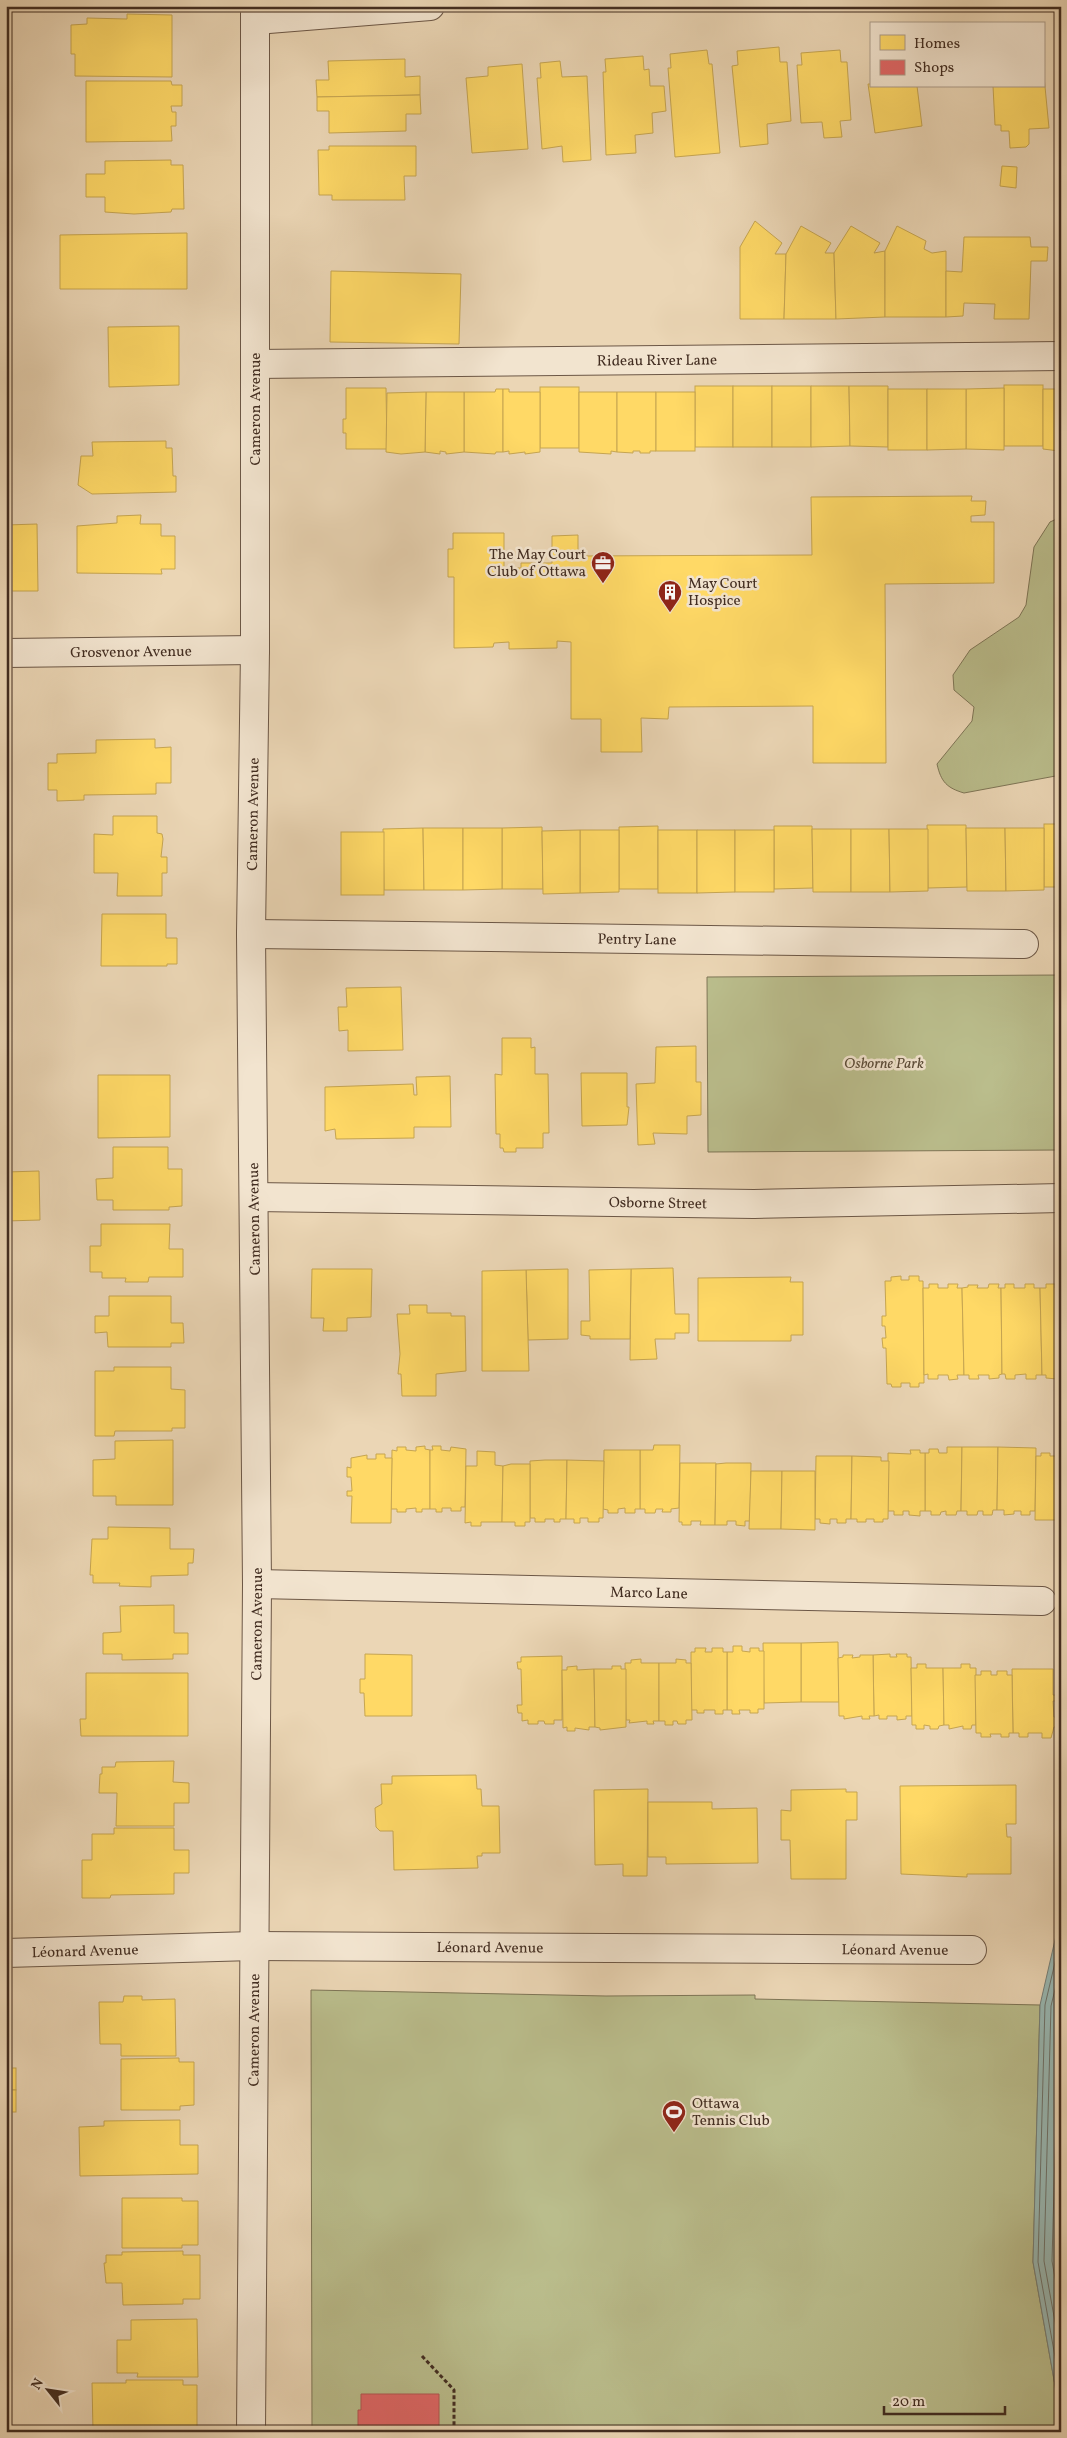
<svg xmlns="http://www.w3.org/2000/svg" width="1067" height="2438" font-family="Vollkorn,serif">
<rect width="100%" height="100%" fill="#ebd6b5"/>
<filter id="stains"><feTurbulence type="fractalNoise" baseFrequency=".004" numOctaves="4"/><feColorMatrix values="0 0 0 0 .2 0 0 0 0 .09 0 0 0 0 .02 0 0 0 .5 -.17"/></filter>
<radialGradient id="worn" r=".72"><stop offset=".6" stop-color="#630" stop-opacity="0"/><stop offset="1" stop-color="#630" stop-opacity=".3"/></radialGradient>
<!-- green -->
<g fill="#babd8c" stroke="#7e7556">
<path d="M1061,517V775L964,793C947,788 941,782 937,764L972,721L974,707L954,690L953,675L970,650L1019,617L1026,605L1034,547L1050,522Z"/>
<path d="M1061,975V1150L708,1152L707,977Z"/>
<path d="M311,1990L606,1996L755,1995V1999L1040,2005L1033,2262L1061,2419V2432H312Z"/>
</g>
<!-- water -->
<path fill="#99b8b3" stroke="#768079" d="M1061,1914V2419L1033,2262L1040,2005Z"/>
<!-- homes -->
<g fill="#ffd966" stroke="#c6a551">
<path d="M127,14L172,15V77L75,76V54H71V25L87,24V18L127,19Z"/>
<path d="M779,47L780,62H787L791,121L767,124L768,144L740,147L732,66L738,65L737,51Z"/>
<path d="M707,50L709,64H712L720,153L675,157L668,68H671L670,54Z"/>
<path d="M840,50L841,62H847L851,120L840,121L842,137L824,138L822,122L801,123L797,65H802L801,53Z"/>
<path d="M643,56L644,70L649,69L650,86H664L666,111L652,113L653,133L635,135L636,153L606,155L603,72H606L605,59Z"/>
<path d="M405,59V77L420,76V95L317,97L316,80H329L328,61Z"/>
<path d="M560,61L562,77L587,76L591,160L563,162L562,146L542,149L537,78H541L540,63Z"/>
<path d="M522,64L528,149L472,153L466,78L488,76V67Z"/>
<path d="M1043,66L1049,128L1029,129V144L1026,147L1010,148L1009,131H1001V125H995L993,86H1043Z"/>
<path d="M86,81H171L172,85H182V106H171L172,112H176V126H171L172,141L86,142Z"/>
<path d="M868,84H871V86H917L922,126L875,133Z"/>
<path d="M420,95L421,114H406V131L329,133V111H317V97Z"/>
<path d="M329,146H416V176H404L405,200H332V195H319L318,150H329Z"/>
<path d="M171,160V165H183L184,209H172L171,212L134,214L105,212V197H86V174H105V161Z"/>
<path d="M1002,166L1017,167L1016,188L1000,186Z"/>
<path d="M755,221L782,243L775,254H786L784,319H740V247Z"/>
<path d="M801,226L831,243L825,253H834L836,319H784L786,254Z"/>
<path d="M851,226L880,243L874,253L885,251V317L836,319L834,253Z"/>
<path d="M897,226L926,241L924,249L932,253L946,251V317H885V251Z"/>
<path d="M187,233V289H60V235Z"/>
<path d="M964,237H1030L1031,247H1048L1047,261H1031L1029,319H994L995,304L964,303L963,316L946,317V271L962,272Z"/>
<path d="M331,271L461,274L459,344L330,342Z"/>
<path d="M179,326V385L109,387L108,327Z"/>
<rect x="1004" y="385" width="39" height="61"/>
<rect x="695" y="386" width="38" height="61"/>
<rect x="733" y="386" width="39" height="61"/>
<rect x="772" y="386" width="39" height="61"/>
<path d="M811,386H849L850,446L811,447Z"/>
<path d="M849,386H888V447L850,446Z"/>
<rect x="540" y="387" width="39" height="61"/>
<path d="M346,388H386L387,449H346V433H343V419H346Z"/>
<path d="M1004,388V450L966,449V389Z"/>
<path d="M496,389H503V452H496L495,454L464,452V392H495Z"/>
<path d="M503,389H509V392H540V452L525,454V452L509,454V451L503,452Z"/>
<rect x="888" y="389" width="39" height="61"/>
<path d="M927,389H966V449L927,450Z"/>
<path d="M1043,389H1061V450L1059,451L1043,449Z"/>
<path d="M426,392H464V452L446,454V452L440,451V454L425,452Z"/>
<path d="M426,392L425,452L401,454L386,452L387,393Z"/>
<path d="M579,392H617V452L611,451V454L579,452Z"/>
<path d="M617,392H656V451H650V453H640V451H633V453L617,452Z"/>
<rect x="656" y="392" width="39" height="59"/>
<path d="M166,441V448H172L173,476H176V492L92,494L78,485L81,456H93L92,442Z"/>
<path d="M972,496L971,501H986L985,515L971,516V522H994V583L885,584L886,763H813V706L669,707L668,719L641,718L642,752H601V719H571V642L557,641V648L509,649V642L494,643L493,647L454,648V577H448V549H453V533H504V568H521V563H552V536L578,535V556L812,555L811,497Z"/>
<path d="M141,515L140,524H161V536H175V569H161L162,574L77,573V526L117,523V516Z"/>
<path d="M37,524L38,591H6V525Z"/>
<path d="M155,739V748L171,747V783H156V794L84,795V800L57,801V790H48V763H57V754L96,753V740Z"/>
<path d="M113,816H157V833L162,834L163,839L161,857H167V873H162V896H117L118,873H94V834L113,835Z"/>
<rect x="1044" y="824" width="17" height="63"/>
<path d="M927,825H966L967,887L928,888Z"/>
<path d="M658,826V889H619V827Z"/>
<path d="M774,826H812L813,888L774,889Z"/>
<path d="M542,827L543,889H502V828Z"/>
<path d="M423,828L424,890H384L383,829Z"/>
<path d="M423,828H463V890H424Z"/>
<path d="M463,828H502V889L463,890Z"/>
<path d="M966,828H1005L1006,891H967Z"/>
<path d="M1005,828H1044V890L1006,891Z"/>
<path d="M812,829H851V892H813Z"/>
<path d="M851,829H889L890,892H851Z"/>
<path d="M889,829H928V891L890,892Z"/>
<path d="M580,830H619V892L580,893Z"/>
<path d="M580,830V893L543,894L542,831Z"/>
<rect x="658" y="830" width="39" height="63"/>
<path d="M697,830H735V892L697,893Z"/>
<rect x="735" y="830" width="39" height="62"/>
<rect x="341" y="832" width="43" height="63"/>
<path d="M102,914H166V938H177V964H167V966H101Z"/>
<path d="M401,987L403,1050L348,1051V1030L339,1031L338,1007H347L346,988Z"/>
<path d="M502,1038H531V1048L535,1047V1074H548L549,1133H543V1148H516V1152H504L503,1148H500V1134H496L495,1074L502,1075Z"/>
<path d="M696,1046V1082H701V1115L687,1116V1134L653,1133L655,1144L638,1145L636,1084L655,1083L656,1047Z"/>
<path d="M581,1073H627V1107H629L627,1125L582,1126Z"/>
<path d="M98,1075H170V1137L98,1138Z"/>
<path d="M450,1076L451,1127H414V1138L336,1139L335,1129L325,1131V1087L413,1084L414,1095H417L416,1077Z"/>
<path d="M113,1147H168V1169H182V1206L169,1207V1210H113V1200H97L96,1179L113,1178Z"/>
<path d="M39,1171L40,1220L6,1221V1172Z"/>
<path d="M101,1224H170L169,1249H183V1277H149L148,1282H125L126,1278H102V1272H90V1246H101Z"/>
<path d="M673,1268L675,1314H689V1333H675V1339H655L657,1359L630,1360L631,1269Z"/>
<path d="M312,1269H372L371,1317L347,1318V1331H323L324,1318H311Z"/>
<path d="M568,1269V1339L528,1340L526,1270Z"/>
<path d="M631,1269L630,1339H590V1336L581,1335V1321H590L589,1270Z"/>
<path d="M526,1270L529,1371H482V1271Z"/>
<path d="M901,1276V1280H909V1276H919V1281H923L924,1383H919V1387H910V1383H901V1387H892L891,1384H887L886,1348H883L882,1338H886L885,1326H882V1316H886L885,1281H891V1277Z"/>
<path d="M791,1277L790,1282H803V1335H791V1341H698V1278Z"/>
<path d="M929,1284H938V1288H948V1284H958L957,1288H962L964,1375H957L958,1379L949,1380L948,1375H938V1379H928V1374L924,1375L923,1288H929Z"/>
<path d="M989,1284H999L998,1288H1001L1002,1374L999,1375V1378L989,1379V1375H978L979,1379H969V1375H964L962,1288L968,1287V1285H978L977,1288H988Z"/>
<path d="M1005,1284H1014V1288H1025V1284H1034V1288H1040L1042,1375H1036V1379H1026V1374L1015,1375V1379H1006L1005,1374H1002L1001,1288H1005Z"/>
<path d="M1046,1284H1055V1288H1061V1375H1057V1379L1046,1378V1375H1042L1040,1288H1046Z"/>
<path d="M109,1296H171V1323H183L184,1343H171V1347H108L107,1332L95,1333V1316H109Z"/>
<path d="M409,1305H427V1313H451V1316H465L466,1371L436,1374V1396H402L401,1374H398L400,1354L397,1314H410Z"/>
<path d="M114,1367H171V1389L185,1390V1428H172V1431H115L114,1436H95V1371H114Z"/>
<path d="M173,1440V1505H116V1496H93V1460L115,1459V1441Z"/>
<path d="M654,1445H680L679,1508L671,1509V1512H662L663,1509H656L655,1513H645V1509H640V1450H653Z"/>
<path d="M425,1446V1449L430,1450V1509H422V1512H416V1508L406,1509V1512H397V1509H391L392,1450L397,1451V1447H406V1450L416,1451V1447Z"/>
<path d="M432,1446H441V1450L450,1451L451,1447L466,1449L465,1507H461V1511H451V1508H442V1512H436V1509H430V1450H433Z"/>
<path d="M947,1447H962L961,1511H957L956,1515H946V1511L941,1512L940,1515H931V1511H925V1453H929V1449H938L939,1453H947Z"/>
<path d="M962,1447H998L997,1510H993L992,1515H983V1511H978L977,1515H967V1511H961Z"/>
<path d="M998,1447L1036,1448L1035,1511H1030V1515H1021V1511H1014V1514L1004,1515V1510H997Z"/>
<path d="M604,1450H640V1509H635V1513H625V1508L618,1509V1513H608V1510L603,1509Z"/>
<path d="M910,1450H920V1453H925V1511H920V1516L909,1515V1511H903V1515H894V1511H888V1453L911,1454Z"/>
<path d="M477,1451L495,1452V1465L503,1466L502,1522H481V1526H471V1522L465,1523L466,1466H477Z"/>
<path d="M1041,1453H1050V1456H1061V1520H1035L1036,1456H1041Z"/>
<path d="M376,1454H385V1458H392L391,1523H351L352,1496H347V1491H352L351,1477H347V1467L351,1468V1458L367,1455V1459H376Z"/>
<path d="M816,1456H852L851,1519H846V1523H837V1519H830V1524L820,1523V1519H815Z"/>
<path d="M852,1456L881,1457V1461H889L888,1519H883V1522H874V1519H866V1522H857V1519H851Z"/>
<path d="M545,1460H567L566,1519H560V1522H554V1519H545V1522H535V1518H530V1461Z"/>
<path d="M567,1460L604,1461L603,1518H599V1522H588V1518H580V1523H574V1519H566Z"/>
<path d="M680,1463H716L715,1525H700L701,1521H691V1525H682V1522H679Z"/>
<path d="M726,1463H751L750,1521H745V1526L736,1525V1521H727V1525H715L716,1464Z"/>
<path d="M511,1464H530V1522H525V1526H515V1522H502L503,1466Z"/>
<path d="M751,1471H782L781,1529H749Z"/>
<path d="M782,1471H815V1530L781,1529Z"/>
<path d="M108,1527L170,1528V1549H194L193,1563H188V1575L151,1576V1587L119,1586L120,1583H93V1575H90L92,1539H108Z"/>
<path d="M174,1605V1633H188V1654H173V1659L122,1660V1654H103V1633L121,1632L120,1606Z"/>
<path d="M838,1642L839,1702H801V1643Z"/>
<path d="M763,1643H801V1702L764,1703Z"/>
<path d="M733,1646H742V1651L750,1652V1648H759V1651H764V1709H758V1713H750V1710H739L740,1714H732V1710H727V1652H733Z"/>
<path d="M695,1648H706L705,1652H712V1648H723V1652H727V1710H723V1714H715V1710H704V1713H697V1710H691V1652H695Z"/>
<path d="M365,1654L412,1655V1716H365L364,1693H360V1679H365Z"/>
<path d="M890,1654V1657H897L896,1654H907V1657H911L912,1716H906V1719L897,1720V1716H887V1719H879V1715L874,1716L873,1655Z"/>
<path d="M843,1655H853L852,1658L860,1657V1655H873L874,1716H869L870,1719H862V1716L844,1719V1716H839L838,1658L843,1657Z"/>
<path d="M562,1656V1720H554V1724H545L544,1721H538V1724H528V1720L522,1721V1713H518L517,1705H522L521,1669H518L517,1662H521V1657Z"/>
<path d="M641,1659V1663H659V1721H653L654,1724H647V1721L629,1723L630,1720H626L625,1663H631V1660Z"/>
<path d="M676,1659L686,1660V1663H691L692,1720H686V1724H678L677,1721H673V1725H665V1721H659V1663H676Z"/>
<path d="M917,1664H926V1668H943L944,1725L939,1726L938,1729H930V1726L924,1725V1729H916V1725H912L911,1668H917Z"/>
<path d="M961,1664H970V1668H976V1725H972L971,1729H963V1726L949,1729V1725H944L943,1668H961Z"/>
<path d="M577,1666V1670L594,1669L595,1727H589V1730L575,1728V1731H567V1727L563,1728L562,1670H567V1667Z"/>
<path d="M612,1666H621V1669H626V1727L600,1730V1728L595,1727L594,1669H612Z"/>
<path d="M1012,1669H1053V1695H1057V1701H1053L1054,1717H1057V1727H1054L1051,1738H1042V1733H1028V1737H1019V1733H1013Z"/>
<path d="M981,1671H991V1675H997V1671H1007V1675H1012L1013,1733H1009V1737H1001V1734H990L991,1737H981V1733H976L975,1675H981Z"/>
<path d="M86,1673H188V1736H81L80,1719H86Z"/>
<path d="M174,1761L173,1782L189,1783V1803H174V1826H116L117,1793H99L100,1774H102V1767H115L116,1762Z"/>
<path d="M476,1775L477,1789H481L482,1806H499L500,1853H482V1856H477L478,1868L394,1870L393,1831H380L376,1827L375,1808L382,1804L381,1784H392V1776Z"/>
<path d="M1016,1785V1824H1006L1007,1837H1011V1874H967V1877L901,1874L900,1786Z"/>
<path d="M648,1789L647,1876H623V1864L595,1865L594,1790Z"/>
<path d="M846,1789V1792H857V1820H846V1879H791L790,1840H781V1810L791,1811V1790Z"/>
<path d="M648,1802H712V1809L757,1808L758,1863L666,1864V1857H648Z"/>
<path d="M114,1828H174V1850H189V1873H174V1894L111,1895L110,1898H82V1860H92V1834H114Z"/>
<path d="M124,1996H142V2000L175,1999L176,2056H121V2044H100L99,2002H123Z"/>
<path d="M179,2058V2062H194V2105L180,2106V2110H121V2059Z"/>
<rect x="6" y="2068" width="10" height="22"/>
<rect x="6" y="2090" width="10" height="22"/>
<path d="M180,2120V2145H198V2174L80,2176L79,2127L104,2126V2121Z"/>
<path d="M122,2198H182V2201H198V2245H182V2248H122Z"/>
<path d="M183,2251V2255H200V2299H183V2304L123,2305L122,2283H106L104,2263H106V2255H122V2252Z"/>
<path d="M197,2319L198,2377H137L138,2373H117V2340H131V2320Z"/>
<path d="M126,2380H183V2385H197V2427L183,2428V2432L93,2431L92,2383H126Z"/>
</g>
<!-- shops -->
<path fill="#e06666" stroke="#b15551" d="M361,2394H439V2432H358V2410H361Z"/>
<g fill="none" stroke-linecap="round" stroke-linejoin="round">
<!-- shore -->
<g stroke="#6e726a" stroke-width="1">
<path d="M1061,1937L1045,2005L1038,2262L1061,2390"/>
<path d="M1061,1965L1051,2006L1044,2261L1061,2355"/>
<path d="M1061,1998L1059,2007L1052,2261L1061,2312"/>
</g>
<!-- minor casing -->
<g stroke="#6c5746" stroke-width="30">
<g id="minor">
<path d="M256,20L430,6"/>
<path id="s1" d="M255,364L1061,356"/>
<path id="s2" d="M6,653L255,650"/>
<path id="s3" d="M251,934L1024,944"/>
<path id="s4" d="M254,1197L754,1204L1061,1198"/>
<path id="s5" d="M257,1584L1042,1601"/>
<path id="s6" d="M6,1953L253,1946L972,1950"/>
<path id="s7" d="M251,2432L257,1584L251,934L255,650V6"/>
</g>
</g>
<!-- path -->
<path stroke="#422d21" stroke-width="3" stroke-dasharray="4 2.5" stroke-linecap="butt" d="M422,2356L454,2390V2432"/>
<!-- minor -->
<use href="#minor" stroke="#f2e4cf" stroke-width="28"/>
</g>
<!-- icons -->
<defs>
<g id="office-pin" transform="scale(1.25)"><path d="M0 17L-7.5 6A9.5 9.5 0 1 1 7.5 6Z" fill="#8f2418" stroke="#f2e4cf"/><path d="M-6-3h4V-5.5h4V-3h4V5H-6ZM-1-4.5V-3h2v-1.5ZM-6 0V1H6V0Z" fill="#fff"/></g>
<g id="building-pin" transform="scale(1.25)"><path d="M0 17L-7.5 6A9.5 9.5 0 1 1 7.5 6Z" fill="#8f2418" stroke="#f2e4cf"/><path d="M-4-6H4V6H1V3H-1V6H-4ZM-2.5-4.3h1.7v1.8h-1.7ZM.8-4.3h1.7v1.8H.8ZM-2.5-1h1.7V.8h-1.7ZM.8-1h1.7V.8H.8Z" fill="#fff"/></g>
<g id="stadium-pin" transform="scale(1.25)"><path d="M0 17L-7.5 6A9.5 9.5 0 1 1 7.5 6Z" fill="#8f2418" stroke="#f2e4cf"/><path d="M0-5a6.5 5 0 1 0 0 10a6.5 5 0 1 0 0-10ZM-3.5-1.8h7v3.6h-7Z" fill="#fff"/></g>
</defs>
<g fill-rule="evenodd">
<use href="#office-pin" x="603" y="563"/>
<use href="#building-pin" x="670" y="592"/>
<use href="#stadium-pin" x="674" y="2112"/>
</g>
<g text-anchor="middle" stroke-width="5" stroke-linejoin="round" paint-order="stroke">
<!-- street labels -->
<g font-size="15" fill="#422d21" stroke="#f2e4cf">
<text dy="5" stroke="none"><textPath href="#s1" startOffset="402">Rideau River Lane</textPath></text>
<text transform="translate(255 409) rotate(-90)" y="5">Cameron Avenue</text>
<text dy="5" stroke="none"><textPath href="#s2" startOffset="125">Grosvenor Avenue</textPath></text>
<text dy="5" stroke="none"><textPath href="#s7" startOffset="1618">Cameron Avenue</textPath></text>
<text dy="5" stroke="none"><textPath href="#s3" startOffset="386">Pentry Lane</textPath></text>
<text dy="5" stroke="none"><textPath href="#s4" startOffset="404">Osborne Street</textPath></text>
<text transform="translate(254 1219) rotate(-91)" y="5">Cameron Avenue</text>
<text dy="5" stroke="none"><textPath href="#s5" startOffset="392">Marco Lane</textPath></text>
<text dy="5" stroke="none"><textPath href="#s7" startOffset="808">Cameron Avenue</textPath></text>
<text dy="5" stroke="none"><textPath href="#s6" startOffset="484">Léonard Avenue</textPath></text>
<text dy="5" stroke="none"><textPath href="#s6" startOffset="889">Léonard Avenue</textPath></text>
<text dy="5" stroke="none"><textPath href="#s6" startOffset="79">Léonard Avenue</textPath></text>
<text dy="5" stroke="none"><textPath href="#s7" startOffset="402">Cameron Avenue</textPath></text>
</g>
<!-- poi labels -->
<g font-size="15" fill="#422d21" stroke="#f2e4cf" text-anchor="start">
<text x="586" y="559" text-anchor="end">The May Court<tspan x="586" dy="17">Club of Ottawa</tspan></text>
<text x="688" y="588">May Court<tspan x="688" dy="17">Hospice</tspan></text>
<text x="692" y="2108">Ottawa<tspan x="692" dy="17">Tennis Club</tspan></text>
</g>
<!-- park labels -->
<g font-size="15" font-style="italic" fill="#5a4a36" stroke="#f2e4cf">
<text x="884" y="1068">Osborne Park</text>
</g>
</g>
<!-- margin -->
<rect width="1067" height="2438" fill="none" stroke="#ebd6b5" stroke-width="25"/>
<rect x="8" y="8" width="1052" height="2423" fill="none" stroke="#422d21" stroke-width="2.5"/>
<rect x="12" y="12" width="1042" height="2413" fill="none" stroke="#422d21"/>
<!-- legend -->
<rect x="870" y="22" width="175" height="65" fill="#f2e4cf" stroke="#ac9b89"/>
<rect x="880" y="35" width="25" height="15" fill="#ffd966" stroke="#ac9b89"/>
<text x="914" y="48" font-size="15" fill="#422d21">Homes</text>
<rect x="880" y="60" width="25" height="15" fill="#e06666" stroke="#ac9b89"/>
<text x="914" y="72" font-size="15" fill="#422d21">Shops</text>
<!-- north arrow -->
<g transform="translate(48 2390) rotate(300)" stroke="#f2e4cf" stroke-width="4" paint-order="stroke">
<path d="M0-4L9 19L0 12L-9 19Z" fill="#422d21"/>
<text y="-8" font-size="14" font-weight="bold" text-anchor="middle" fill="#422d21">N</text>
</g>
<!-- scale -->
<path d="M884 2406v8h121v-8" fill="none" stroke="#422d21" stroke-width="2.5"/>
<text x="892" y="2406" font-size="15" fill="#422d21" stroke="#f2e4cf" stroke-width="4" paint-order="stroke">20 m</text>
<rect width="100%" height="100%" filter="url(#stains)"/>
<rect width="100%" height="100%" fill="url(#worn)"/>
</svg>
